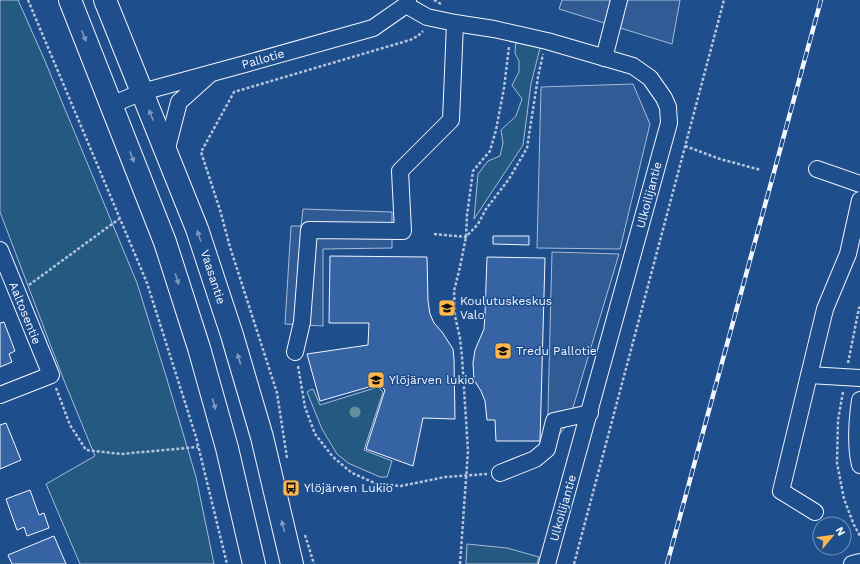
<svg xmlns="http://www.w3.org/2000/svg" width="860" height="564" font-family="'Work Sans',sans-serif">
<rect width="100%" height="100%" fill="#1f4e8c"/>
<!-- green -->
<g fill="#245a82" stroke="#a8bbd7">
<path d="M0,0H18L45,61L137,283L166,376L196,477L214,564H80L46,484L95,456L63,378L0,212Z"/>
<path d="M516,38L541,44L531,84L523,145L474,219L478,174L488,161L500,156L503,143L501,130L516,116L522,99L512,85L519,72V61L515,53Z"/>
<path d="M378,387L383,392L364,450L392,461L387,477H380L348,463L337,454L322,429L307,392L310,390L313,389L320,405Z"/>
<path d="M467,544L507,548L539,557L537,564H466Z"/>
</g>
<!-- parking -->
<g fill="#305b95" stroke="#a8bbd7">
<path d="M562,0H680L672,44L559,9Z"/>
<path d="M633,84L650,124L620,249L537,248L541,87Z"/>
<path d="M303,209L392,212V248L323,249V326L285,324L291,226H301Z"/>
<path d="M552,252L619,254L568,424L547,449Z"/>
</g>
<!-- building -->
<g fill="#3563a3" stroke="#f2f6ff">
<path d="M493,236H529V245L493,244Z"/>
<path d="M330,256L427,257L428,301L430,314L434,323L442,332L453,349L454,359L455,419L423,418L413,466L366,449L385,390L379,384L320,401L307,354L368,345L369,323H329Z"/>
<path d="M487,257L545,258L540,441H496L495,420H487L485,401L481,391L474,380L473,363L475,350L484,329L485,314Z"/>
<path d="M4,322L15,351L9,354L12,362L0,367V323Z"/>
<path d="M6,423L21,460L0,469V425Z"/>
<path d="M30,490L39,515L44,513L49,528L27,536L24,527L17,530L6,499Z"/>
<path d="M54,536L66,564H12L8,555Z"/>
</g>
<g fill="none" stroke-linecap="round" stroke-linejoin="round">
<!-- minor casing -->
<g stroke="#f2f6ff" stroke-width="18">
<g id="minor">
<path d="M406,5L427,17L455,23L494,29L547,41L633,66L650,78L664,98L668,107L669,123L547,564"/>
<path d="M604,58L619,0"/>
<path d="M111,105L142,92L245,64L373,28L406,5L408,0"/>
<path d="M166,152L179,102L209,75"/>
<path d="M817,169L860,184"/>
<path d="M0,250L51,375L0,395"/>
<path d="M295,352L302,322L309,230L403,231L400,171L451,120L455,23"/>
<path d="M809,375L860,378"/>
<path d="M860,400C857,421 855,444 860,465"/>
<path d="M500,473L535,459L547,449L554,421L590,413"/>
<path d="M815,512L781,491L825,309L848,254L860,200"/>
<path d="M852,564L860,562"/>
</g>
</g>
<!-- highway casing -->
<g stroke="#f2f6ff" stroke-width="24">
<g id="highway">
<path d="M70,0L165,242L199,348L227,448L254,564"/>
<path d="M105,0L197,229L232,335L262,437L292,564"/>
</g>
</g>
<!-- path -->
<g stroke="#b3c4dc" stroke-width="2.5" stroke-dasharray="3 2" stroke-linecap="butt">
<path d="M28,0L147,283L196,437L227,564"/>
<path d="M434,0L441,4"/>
<path d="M685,146L720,159L761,170"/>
<path d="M434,234L466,237L478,224L486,209L509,179L527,148L538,77L543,54"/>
<path d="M29,285L119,219"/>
<path d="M848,363L859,308L860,307"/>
<path d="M298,366L305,407L315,434L333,457L352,473L377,484L401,486L445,477L487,474"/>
<path d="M56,388L70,425L86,450L121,454L198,447"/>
<path d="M843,392L838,420L837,463L844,499L854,525L860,536"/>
<path d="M287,458L277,393L230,247L220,210L201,152L234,92L410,40L418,36L423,31"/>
<path d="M305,535L314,564"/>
<path d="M460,564L468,451L462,357L460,338L455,316L454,291L460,267L466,237L467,215L473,171L490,151L496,130L504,88L509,47"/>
<path d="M574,564L724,0"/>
</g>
<!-- minor -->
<use href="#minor" stroke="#1f4e8c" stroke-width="16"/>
<!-- highway -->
<use href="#highway" stroke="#1f4e8c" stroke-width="22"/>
<!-- rail casing -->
<g stroke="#f2f6ff" stroke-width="4.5">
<path id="rail" d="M667,564L821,0"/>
</g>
<!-- rail -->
<use href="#rail" stroke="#1f4e8c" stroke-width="3" stroke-dasharray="9" stroke-linecap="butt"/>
</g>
<!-- trees -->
<circle fill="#61919a" cx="355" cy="412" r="5.5"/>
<!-- one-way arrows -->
<defs><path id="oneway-solid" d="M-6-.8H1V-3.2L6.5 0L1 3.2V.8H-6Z"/></defs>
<g fill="#7e9ac0">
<use href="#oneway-solid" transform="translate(84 36) rotate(69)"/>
<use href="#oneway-solid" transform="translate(151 115) rotate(-112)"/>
<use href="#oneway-solid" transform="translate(132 157) rotate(69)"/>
<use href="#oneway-solid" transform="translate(199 236) rotate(-108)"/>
<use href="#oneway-solid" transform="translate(177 279) rotate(72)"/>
<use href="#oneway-solid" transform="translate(239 359) rotate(-106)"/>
<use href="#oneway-solid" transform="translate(214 404) rotate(74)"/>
<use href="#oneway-solid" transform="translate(283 526) rotate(-104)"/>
</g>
<!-- icons -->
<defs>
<g id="school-square" transform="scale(0.9)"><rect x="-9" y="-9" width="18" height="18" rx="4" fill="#ffb74d" stroke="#1f4e8c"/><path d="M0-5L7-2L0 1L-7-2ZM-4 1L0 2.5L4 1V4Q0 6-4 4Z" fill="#111"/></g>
<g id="bus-square" transform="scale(0.9)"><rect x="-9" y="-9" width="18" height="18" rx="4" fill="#ffb74d" stroke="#1f4e8c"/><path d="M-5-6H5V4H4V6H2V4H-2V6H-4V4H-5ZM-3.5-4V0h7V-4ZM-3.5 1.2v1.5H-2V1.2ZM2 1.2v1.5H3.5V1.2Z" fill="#111"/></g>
</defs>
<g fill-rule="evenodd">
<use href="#school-square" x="447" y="308"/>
<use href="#school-square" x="503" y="351"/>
<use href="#school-square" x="376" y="380"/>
<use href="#bus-square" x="291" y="488"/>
</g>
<g text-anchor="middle" stroke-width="3" stroke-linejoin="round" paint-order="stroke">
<!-- street labels -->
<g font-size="12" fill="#f2f6ff" stroke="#1f4e8c">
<text transform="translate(263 59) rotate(-16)" y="4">Pallotie</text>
<text transform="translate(649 195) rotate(-75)" y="4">Ulkoilijantie</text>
<text transform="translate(213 277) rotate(72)" y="4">Vaasantie</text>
<text transform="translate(25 313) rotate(68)" y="4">Aaltosentie</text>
<text transform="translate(563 508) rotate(-74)" y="4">Ulkoilijantie</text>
</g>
<!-- poi labels -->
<g font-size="12" fill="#f2f6ff" stroke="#1f4e8c" text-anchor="start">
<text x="460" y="305">Koulutuskeskus<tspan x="460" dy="14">Valo</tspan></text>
<text x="516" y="355">Tredu Pallotie</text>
<text x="389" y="384">Ylöjärven lukio</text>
<text x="304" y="492">Ylöjärven Lukio</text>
</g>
</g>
<!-- north arrow -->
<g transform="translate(832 536) rotate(61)"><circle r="19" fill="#1f4e8c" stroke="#7391ba"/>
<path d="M0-3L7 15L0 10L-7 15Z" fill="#ffb74d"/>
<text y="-6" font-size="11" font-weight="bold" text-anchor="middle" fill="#f2f6ff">N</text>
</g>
</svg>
